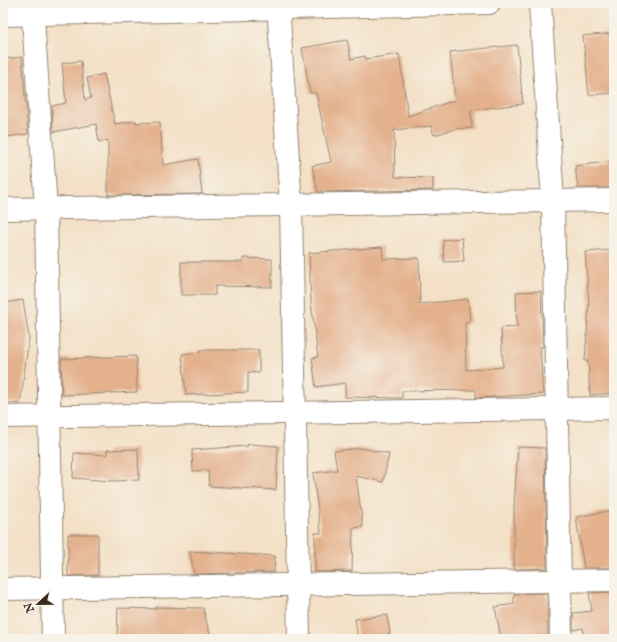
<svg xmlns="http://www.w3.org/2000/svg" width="617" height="642" font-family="'IM FELL English',serif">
<rect width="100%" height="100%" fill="#f7f3e8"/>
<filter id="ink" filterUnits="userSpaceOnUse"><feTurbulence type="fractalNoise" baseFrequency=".025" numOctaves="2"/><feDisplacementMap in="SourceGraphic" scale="8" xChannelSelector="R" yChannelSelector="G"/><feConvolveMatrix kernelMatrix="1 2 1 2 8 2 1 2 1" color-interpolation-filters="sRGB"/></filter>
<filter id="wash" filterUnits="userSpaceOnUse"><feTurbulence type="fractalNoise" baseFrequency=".012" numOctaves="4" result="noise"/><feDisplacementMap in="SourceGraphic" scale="16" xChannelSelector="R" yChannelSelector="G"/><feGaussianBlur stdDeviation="0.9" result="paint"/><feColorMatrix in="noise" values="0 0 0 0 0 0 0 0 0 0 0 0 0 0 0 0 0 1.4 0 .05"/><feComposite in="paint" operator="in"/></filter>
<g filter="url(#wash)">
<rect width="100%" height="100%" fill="#f3e0c6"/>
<g id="blocks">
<!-- building -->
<g fill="#e4b18d">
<path d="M614,33V93L589,95L583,36Z"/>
<path d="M347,40L351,59L365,56L366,59L399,54L408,116L455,100L450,52L517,45L523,104L471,110L472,128L455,129L434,135L431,126L394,130L395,177L433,178V190L318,192L312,166L331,162L316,93H310L302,48Z"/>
<path d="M22,57L28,134L6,137L3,111V59Z"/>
<path d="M81,61L85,100L91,98L87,78L104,74L115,124L136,121V123L160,122L163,165L198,159L202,194L108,195V140L99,142L96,124L53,132L52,106L66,103L62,63Z"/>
<path d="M614,161V188H578L575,166Z"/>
<path d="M462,238L464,261L444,262L443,240Z"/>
<path d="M382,247L383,259L419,258L420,304L468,299L470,323H465L466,370L503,367L501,328L517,327L516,292L541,291L543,347H540L543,394L476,398V390L402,391V398L345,397V383L316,387L312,358L318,357L311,302L309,253Z"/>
<path d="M614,250V393L590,395L588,361H585L589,304L585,252Z"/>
<path d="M243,258L272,259V287L215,286V295H181V262H243Z"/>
<path d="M23,300L29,338L20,404L3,402V303Z"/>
<path d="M200,350H259V373L248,372V392L186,395L182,354L200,352Z"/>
<path d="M136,356L137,392L62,395L61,359Z"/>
<path d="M248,444L278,446L276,490L209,486L208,470L193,471L192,450L248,446Z"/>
<path d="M518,447L545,448L547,568L514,569V506Z"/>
<path d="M362,448L389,454L383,482L356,476L363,527L353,528L352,571L315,572V533H321L313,473L337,470L334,451Z"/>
<path d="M138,449L139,480L111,481L73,478L74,453L107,455V450Z"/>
<path d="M614,510V568H584L576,517Z"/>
<path d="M68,534H98V575L68,576Z"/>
<path d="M190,551L275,556L274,572L194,574Z"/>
<path d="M614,592V639H584L583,628L573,630V613L592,611L589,593Z"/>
<path d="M547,593L548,635L524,639H501L495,607L514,604V594Z"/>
<path d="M156,607L203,608L211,639H117L118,608L156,609Z"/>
<path d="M387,615L390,634L379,635L380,639H358L355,619Z"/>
</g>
</g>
</g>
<g filter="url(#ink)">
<use href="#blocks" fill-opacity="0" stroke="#978572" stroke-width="1"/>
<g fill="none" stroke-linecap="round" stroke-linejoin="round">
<!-- minor casing -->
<g stroke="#978572" stroke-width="24">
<g id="minor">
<path d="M32,3L46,208L53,639"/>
<path d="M278,3L291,205L299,639"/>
<path d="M540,3L553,201L561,639"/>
<path d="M3,15L489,3"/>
<path d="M3,209L614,200"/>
<path d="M3,417L614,408"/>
<path d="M3,589L614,580"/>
</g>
</g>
<!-- minor -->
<use href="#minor" stroke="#fff" stroke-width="22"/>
</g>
</g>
<!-- margin -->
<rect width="617" height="642" fill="none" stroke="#f7f3e8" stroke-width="16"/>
<!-- north arrow -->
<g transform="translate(38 604) rotate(248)" stroke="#f7f3e8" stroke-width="3" paint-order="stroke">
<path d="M0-3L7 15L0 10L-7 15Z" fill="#3b2a1e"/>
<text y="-6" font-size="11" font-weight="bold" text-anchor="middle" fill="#3b2a1e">N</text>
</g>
</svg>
